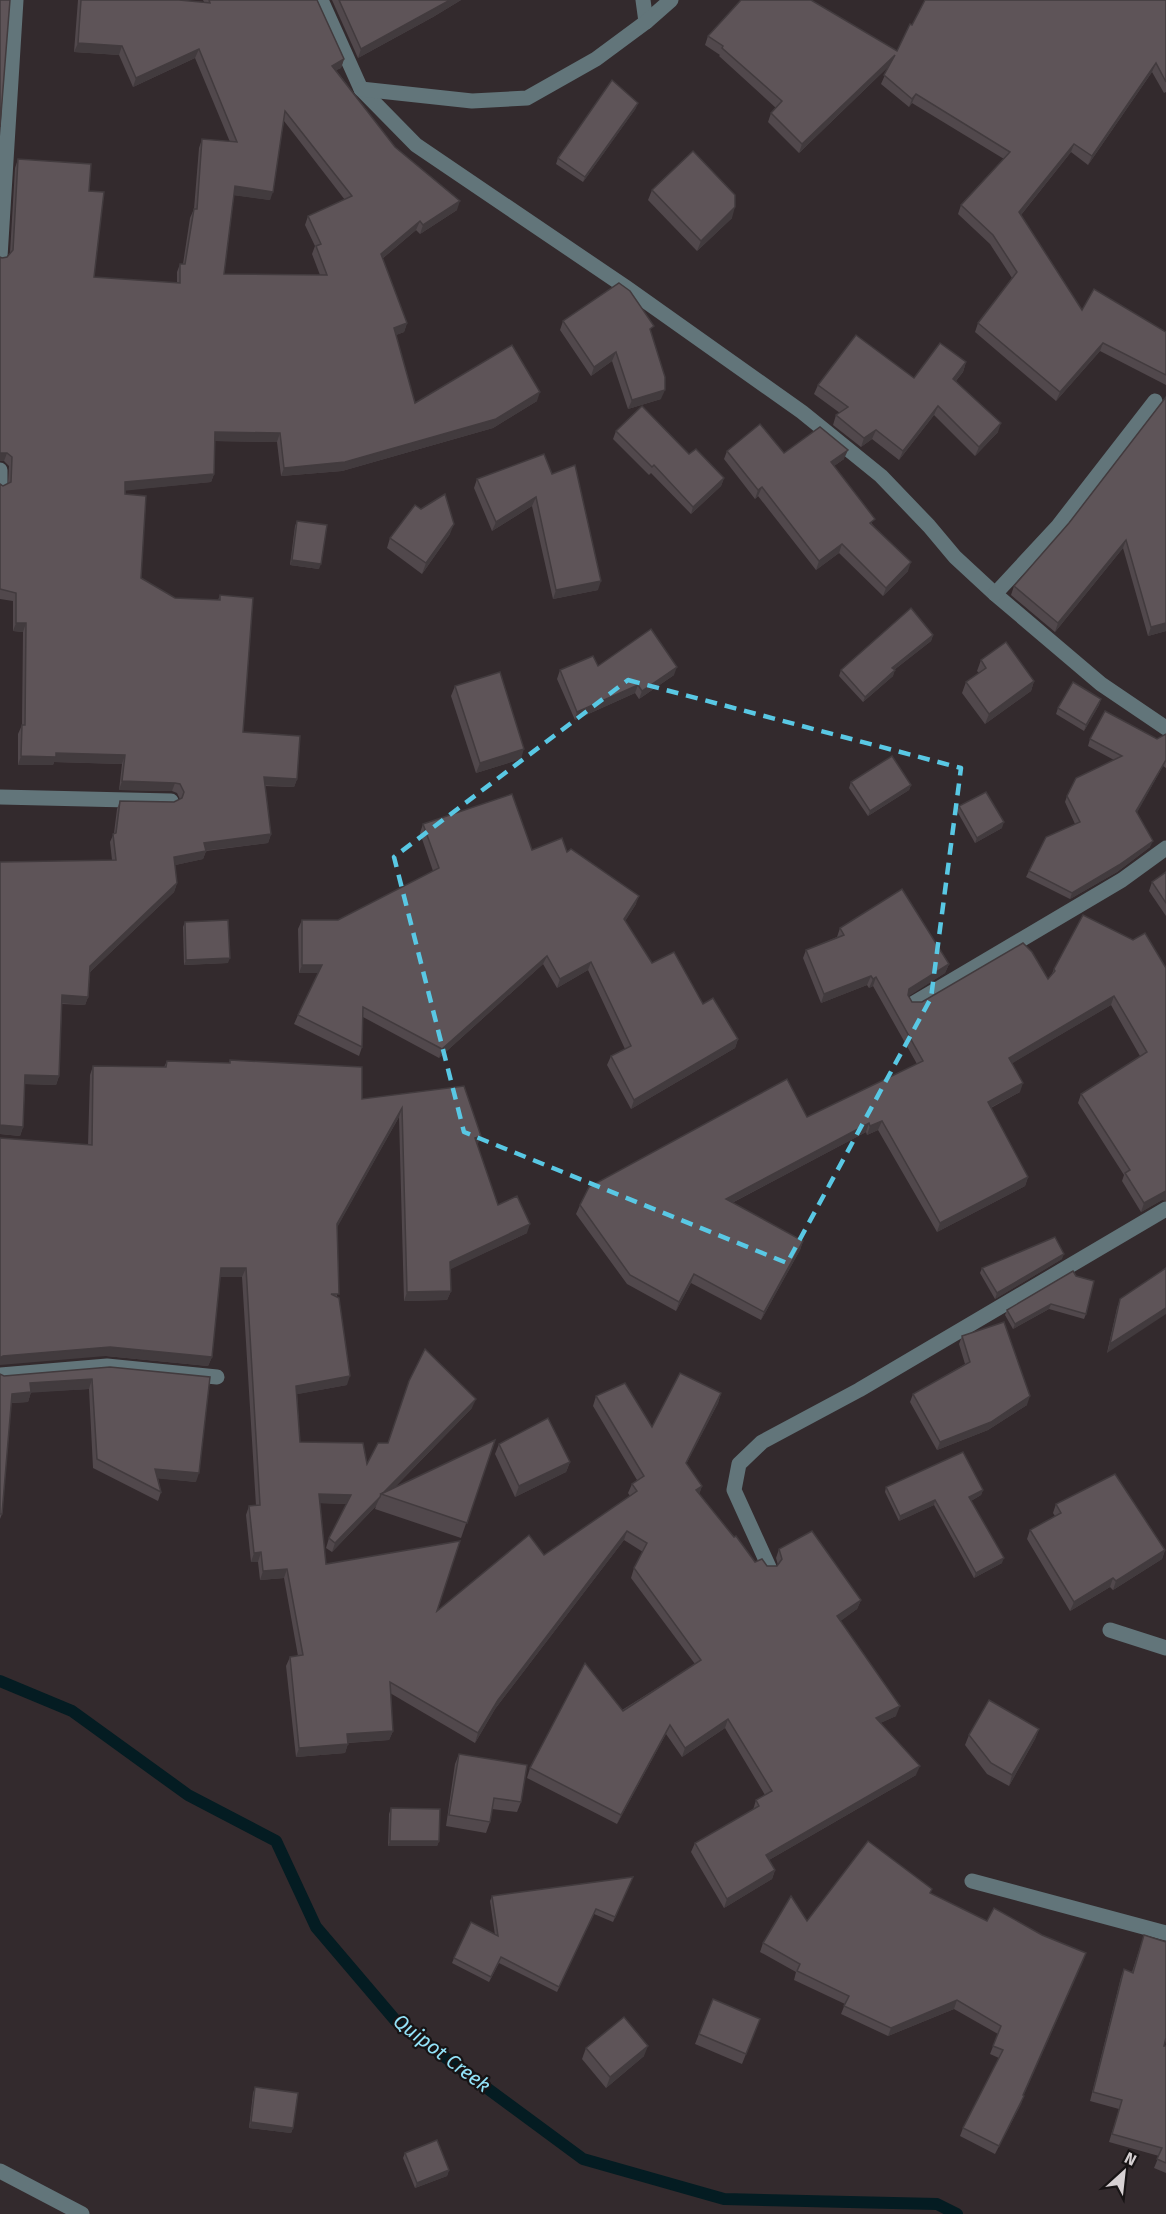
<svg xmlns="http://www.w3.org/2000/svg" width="1166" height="2214" font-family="'Fira Sans',sans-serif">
<rect width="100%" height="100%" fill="#332a2d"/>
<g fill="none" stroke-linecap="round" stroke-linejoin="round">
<!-- stream -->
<path stroke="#041c22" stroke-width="12" d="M0,1681L72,1711L188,1795L276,1841L316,1927L396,2021L583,2159L724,2199L937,2204L957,2214"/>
<!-- minor -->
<g stroke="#62757a" stroke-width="15">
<path d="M321,0L361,89L416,145L627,288L802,412L881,476L929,526L955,557L995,594L1101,684L1166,728"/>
<path d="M643,0L646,22"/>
<path d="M361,89L472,101L527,98L596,59L646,22L671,0"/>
<path d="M0,257L16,0"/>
<path d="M0,470V485"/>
<path d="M995,594L1058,526L1155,401"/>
<path d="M0,797L171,801"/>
<path d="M914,1003L1122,880L1166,848"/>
<path d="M0,1375L107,1366L217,1377"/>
<path d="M769,1567L734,1490L739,1464L762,1442L859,1390L1166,1209"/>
<path d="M1110,1630L1166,1648"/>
<path d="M972,1881L1166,1933"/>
<path d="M0,2171L82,2214"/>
</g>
</g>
<!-- wall -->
<g fill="#51484c" fill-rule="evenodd">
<path d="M78,0H179L204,2L203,0H317L344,59L341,68L336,70L395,147L457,210L420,234L416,230L382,259L407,323L404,332L396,335L415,403L537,401L493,428L342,471L281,476L277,442L215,441L214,474L211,482L125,490L141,578L175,598L218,600L220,595L243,732L297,779L294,787L265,786L271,834L268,843L206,851L203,859L175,865L177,883L174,892L90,972L88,997L85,1005L62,1004L59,1076L56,1085L25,1084L23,1127L20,1136L0,1134V862L112,860L110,842L114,833L117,809L120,801L174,802L180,799L177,793L172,791L119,790L122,764L54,762L53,765H18V734L22,725L23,632L13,631V601L0,599V484L3,486L8,483L9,466L4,461H0L2,258L7,257L10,253L15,168L18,159L89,191L94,277L177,283V272L180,264H183L190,218L194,209L199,148L202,139L230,142L195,58L133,87L119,55L74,52ZM284,121L345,200L308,216L305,225L315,246L312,254L320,275L224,274L234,195L270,200Z"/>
<path d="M332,0H461L433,17L358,58Z"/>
<path d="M1166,0V92L1164,93L1152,72L1088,165L1071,152L1021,215L1082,310L1166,332V385L1100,351L1056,401L975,332L978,323L1012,278L990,244L958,214L961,205L1004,159L912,103L909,107L881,84L889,66L799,153L768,122L771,113L776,108L719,56L720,55L705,45L708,36L813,2L897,51L912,25Z"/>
<path d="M636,108L583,182L556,164L558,158Z"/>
<path d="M652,190L732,218L697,251L648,200Z"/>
<path d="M563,321L651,335L661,399L628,409L612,361L591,376L560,330Z"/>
<path d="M966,362L963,372L956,381L998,432L975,456L934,415L899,460L872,439L861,447L833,425L836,415L840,413L814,394L818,385L914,378Z"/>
<path d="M1166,397V631L1148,636L1123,548L1055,632L1011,595L1014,586L1069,523Z"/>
<path d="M616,431L724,478L721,486L691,514L651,473L649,475L613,439Z"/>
<path d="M727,451L784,453L844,459L834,466L873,525L908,571L883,596L839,553L816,570L758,496L755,499L724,459Z"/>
<path d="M552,474L598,590L553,599L532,506L492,531L474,488L477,479Z"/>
<path d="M421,509L450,534L422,574L387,548L390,538Z"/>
<path d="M297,521L319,569L290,565L295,526Z"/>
<path d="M933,635L931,641L894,670L893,676L863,702L839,676L841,670Z"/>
<path d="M981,660L1034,681L1031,691L985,724L962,693L966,682L979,673L977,671Z"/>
<path d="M598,666L674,675L639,699L635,693L575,720L557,679L560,670Z"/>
<path d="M455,686L521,759L476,773L451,696Z"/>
<path d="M1101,699L1099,705L1084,731L1056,714L1058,708Z"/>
<path d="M1166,734V768L1163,766L1137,812L1150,847L1117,872L1070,899L1026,877L1029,871L1075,824L1065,802L1067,796L1114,760L1088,746L1090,739H1157Z"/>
<path d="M851,782L911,785L909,790L868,816L849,788Z"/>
<path d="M959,806L1002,828L975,843L957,811Z"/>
<path d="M423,824L532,850L567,852L636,904L625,921L652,963L703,1004L738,1039L735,1048L631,1109L607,1065L611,1056L625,1049L588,970L557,988L543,964L439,1058L363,1017L362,1047L359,1056L294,1024L298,1015L318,973H299L298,929L302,920H338L433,871L420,833Z"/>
<path d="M1166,872V916L1149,891L1152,882Z"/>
<path d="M185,922L228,963L184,965L183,927Z"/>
<path d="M840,928L949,964L945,973L908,996L912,1002H922L1048,979L1051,976L1054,969L1133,940L1145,933L1162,1200L1141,1212L1122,1181L1124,1175L1078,1103L1081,1094L1140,1056L1111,1005L1012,1063L1020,1092L991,1108L1028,1177L1025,1186L937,1232L878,1130L867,1135L866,1132L732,1203L803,1241L800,1250L761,1320L691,1283L676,1311L627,1284L576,1214L580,1205L807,1117L917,1064L873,986L869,988L867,985L821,1003L803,958L806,950L837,937Z"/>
<path d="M230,1060L362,1099L464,1086L477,1146L498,1205L527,1233L450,1269L451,1291L447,1300L404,1301L399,1117L337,1227V1297L347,1385L297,1394L300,1442L367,1464L388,1443L472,1408L395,1487L495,1440L461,1538L375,1509L376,1506L332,1552L326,1548L329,1538L347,1504L320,1503L326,1564L437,1611L544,1555L630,1496L628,1493L632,1484L637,1480L593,1406L596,1396L652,1427L721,1393L718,1403L686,1464L702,1486L699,1494L755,1562L767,1566H777L778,1565L776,1558L779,1549L861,1600L857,1609L840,1621L896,1716L880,1723L916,1775L769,1860L775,1870L772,1879L724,1908L691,1852L695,1843L753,1810L756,1800L765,1795L725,1728L682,1757L666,1734L617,1824L527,1778L530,1768L695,1664L631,1578L634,1568L643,1552L624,1540L495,1709L475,1743L390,1693L393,1731L389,1740L348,1743L345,1753L296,1757L286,1666L290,1657L298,1656L284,1578L260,1580L258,1562H251L246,1515L249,1506H256L242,1277H220L212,1357L208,1366L106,1356L88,1145L90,1075L93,1066L164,1067L167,1061L229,1063Z"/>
<path d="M1062,1259L995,1299L980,1273L982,1268Z"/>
<path d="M1166,1268L1107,1353L1117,1308L1120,1299Z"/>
<path d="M1073,1271L1086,1314L1084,1319L1049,1309L1013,1329L1005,1315L1007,1310Z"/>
<path d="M962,1336L1027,1405L988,1430L937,1450L910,1402L913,1394L965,1364L959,1344Z"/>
<path d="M110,1367L196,1482L158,1478L161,1492L158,1501L93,1468L89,1389L31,1392L28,1402L11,1403L2,1514L0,1519V1374L4,1376Z"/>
<path d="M499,1444L570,1462L566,1472L515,1497L495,1454Z"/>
<path d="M886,1487L983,1490L981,1495L971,1501L1002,1563L974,1578L934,1505L899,1521L885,1492Z"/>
<path d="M1056,1504L1165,1550L1162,1559L1113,1590L1110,1587L1070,1611L1027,1539L1030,1530L1055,1516L1053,1513Z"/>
<path d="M1039,1729L1035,1739L1009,1786L987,1774L965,1745L969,1735Z"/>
<path d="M459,1754L521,1802L517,1812L492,1809L490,1822L486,1833L446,1826L455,1764Z"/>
<path d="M391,1808L439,1841L437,1846H388L389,1814Z"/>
<path d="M631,1882L613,1922L594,1914L557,1992L499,1963L489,1982L452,1963L454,1958L495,1935L490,1901L492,1896Z"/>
<path d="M930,1894L987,1921L1042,1935L1086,1953L1023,2095L1021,2104L995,2154L960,2136L963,2128L999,2058L990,2054L998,2034L954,2009L888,2036L841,2014L845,2004L794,1980L796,1972L760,1952L763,1943L807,1921Z"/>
<path d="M1144,1935L1164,2046H1166V2173L1154,2168L1159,2156L1109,2142L1119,2109L1090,2101L1121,1977L1124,1969L1132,1972Z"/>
<path d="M760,2019L742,2064L695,2044L699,2034Z"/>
<path d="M586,2048L644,2056L606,2088L582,2059Z"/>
<path d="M255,2087L293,2128L291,2133L249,2128L253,2093Z"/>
<path d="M405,2153L449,2170L447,2176L415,2188L403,2158Z"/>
</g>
<!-- shaded-wall -->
<g fill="#423b3e">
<path d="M450,0H461L433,17L358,58L361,49Z"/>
<path d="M78,43L122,46L119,55L74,52Z"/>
<path d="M199,49L195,58L133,87L136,78Z"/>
<path d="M895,55L891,64L799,153L802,144Z"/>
<path d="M344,59L341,68L329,74L332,66Z"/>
<path d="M1156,63L1152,72L1088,165L1092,156Z"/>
<path d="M916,94L912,103L909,107L912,99Z"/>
<path d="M638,103L636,108L583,182L585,177Z"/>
<path d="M1074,144L1071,152L1016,221L1019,212Z"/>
<path d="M235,186L273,192L270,200L232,195Z"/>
<path d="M460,201L457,210L420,234L423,225Z"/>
<path d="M735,207L732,218L697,251L701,241Z"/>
<path d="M420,221L416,230L377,263L381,254Z"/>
<path d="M407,323L404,332L391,337L394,328Z"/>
<path d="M1103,343L1100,351L1056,401L1060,392Z"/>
<path d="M616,352L612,361L591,376L594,367Z"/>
<path d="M966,362L963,372L950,388L953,379Z"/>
<path d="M665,390L661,399L628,409L632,400Z"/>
<path d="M540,392L537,401L493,428L342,471L281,476L284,468Z"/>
<path d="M938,406L934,415L899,460L903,451Z"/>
<path d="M1001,423L998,432L975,456L979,447Z"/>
<path d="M876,430L872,439L861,447L864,438Z"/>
<path d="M215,432L280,433L277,442L212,441Z"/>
<path d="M848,450L844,459L827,471L831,462Z"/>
<path d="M0,453H7L4,461H0Z"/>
<path d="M214,474L211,482L122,491L125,482Z"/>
<path d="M724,478L721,486L691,514L693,507Z"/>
<path d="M762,487L758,496L755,499L758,490Z"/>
<path d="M536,497L532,506L492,531L496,522Z"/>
<path d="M454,524L450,534L422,574L426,563Z"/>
<path d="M1126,540L1123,548L1055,632L1058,623Z"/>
<path d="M842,544L839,553L816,570L819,561Z"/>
<path d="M292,560L321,564L319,569L290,565Z"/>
<path d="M911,562L908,571L883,596L886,588Z"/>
<path d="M601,581L598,590L553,599L556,590Z"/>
<path d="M16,623H26L23,632L13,631Z"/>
<path d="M1166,623V631L1148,636L1151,627Z"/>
<path d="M933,635L931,641L890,673L892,668Z"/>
<path d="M677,667L674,675L639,699L642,691Z"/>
<path d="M895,670L893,676L863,702L865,697Z"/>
<path d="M1034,681L1031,691L985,724L989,714Z"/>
<path d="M638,685L635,693L575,720L577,712Z"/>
<path d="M1101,699L1099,705L1084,731L1086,725Z"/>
<path d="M524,749L521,759L476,773L480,763Z"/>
<path d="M56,753L125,755L122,764L54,762L53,765H18L21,756Z"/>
<path d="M1166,760L1163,766L1134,818L1136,811Z"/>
<path d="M264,777L297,779L294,787L261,785Z"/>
<path d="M122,781L175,783L172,791L119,790Z"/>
<path d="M911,785L909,790L868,816L870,811Z"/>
<path d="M1004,822L1002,828L975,843L977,838Z"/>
<path d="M271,834L268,843L201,851L204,843Z"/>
<path d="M1153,841L1150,847L1117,872L1070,899L1072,893Z"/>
<path d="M206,851L203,859L171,866L174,857Z"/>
<path d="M177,883L174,892L87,975L90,966Z"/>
<path d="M639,896L636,904L621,928L624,919Z"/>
<path d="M547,956L543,964L439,1058L442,1049Z"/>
<path d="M230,958L228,963L184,965L186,960Z"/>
<path d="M591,962L588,970L557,988L560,979Z"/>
<path d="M949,964L945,973L906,998L909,989Z"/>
<path d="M302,965H322L319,973H299Z"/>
<path d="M871,976L867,985L821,1003L824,994Z"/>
<path d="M876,977L873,986L869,988L873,979Z"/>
<path d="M62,995L88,997L85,1005L59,1003Z"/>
<path d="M1114,996L1111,1005L1006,1067L1009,1058Z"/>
<path d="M738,1039L735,1048L631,1109L634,1100Z"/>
<path d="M25,1075L59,1076L56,1085L22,1084Z"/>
<path d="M1023,1083L1020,1092L984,1111L988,1102Z"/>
<path d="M402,1108L399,1117L334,1233L337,1224Z"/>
<path d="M882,1121L878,1130L867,1135L870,1126Z"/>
<path d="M869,1123L866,1132L722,1208L726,1199Z"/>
<path d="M0,1125L23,1127L20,1136L0,1134Z"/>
<path d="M481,1136L477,1146L475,1138Z"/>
<path d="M1028,1177L1025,1186L937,1232L940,1223Z"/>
<path d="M1165,1191H1166V1201L1162,1200L1141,1212L1144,1203Z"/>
<path d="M530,1224L527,1233L447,1271L450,1262Z"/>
<path d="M803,1241L800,1250L761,1320L764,1312Z"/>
<path d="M1064,1254L1062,1259L995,1299L997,1293Z"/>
<path d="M221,1268H246L242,1277H218Z"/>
<path d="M694,1274L691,1283L676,1311L679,1302Z"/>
<path d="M451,1291L447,1300L404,1301L407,1292Z"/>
<path d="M1051,1304L1049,1309L1013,1329L1015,1324Z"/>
<path d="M1166,1308V1314L1107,1353L1110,1344Z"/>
<path d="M110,1347L212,1357L208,1366L106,1356L0,1365V1358L3,1356Z"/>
<path d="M350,1376L347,1385L293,1395L296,1386Z"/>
<path d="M92,1379L89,1389L27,1393L30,1383Z"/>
<path d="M31,1392L28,1402L9,1403L12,1394Z"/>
<path d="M721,1393L718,1403L682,1472L686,1463Z"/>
<path d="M1030,1396L1027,1405L988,1430L937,1450L940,1442Z"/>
<path d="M476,1399L472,1408L386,1496L382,1494Z"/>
<path d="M570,1462L566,1472L515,1497L519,1486Z"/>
<path d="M155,1469L199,1473L196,1482L152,1478Z"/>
<path d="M702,1486L699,1495L696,1490Z"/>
<path d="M983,1490L981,1495L967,1503L969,1497Z"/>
<path d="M319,1494L351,1495L348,1504L315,1503Z"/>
<path d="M380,1497L376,1506L332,1552L335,1543Z"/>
<path d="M935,1500L934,1505L899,1521L900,1516Z"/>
<path d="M627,1531L624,1540L495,1709L475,1743L478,1733L498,1700Z"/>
<path d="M1165,1550L1162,1559L1113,1590L1116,1581Z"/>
<path d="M261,1552L258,1562H251L254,1553Z"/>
<path d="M1004,1558L1002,1563L974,1578L976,1573Z"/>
<path d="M287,1569L284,1578L260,1580L263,1571Z"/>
<path d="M1113,1578L1110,1587L1070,1611L1074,1602Z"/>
<path d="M861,1600L857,1609L834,1626L837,1616Z"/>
<path d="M900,1706L896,1716L872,1727L876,1718Z"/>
<path d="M728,1719L725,1728L682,1757L685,1748Z"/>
<path d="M670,1725L666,1734L617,1824L621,1815Z"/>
<path d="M1039,1729L1035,1739L1009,1786L1012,1775Z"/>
<path d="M393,1731L389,1740L344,1743L347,1734Z"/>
<path d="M348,1744L345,1753L296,1757L299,1748Z"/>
<path d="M920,1766L916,1775L762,1864L766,1855Z"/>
<path d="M390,1841H439L437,1846H388Z"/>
<path d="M775,1870L772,1879L724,1908L727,1899Z"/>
<path d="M1086,1953L1083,1962L1020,2104L1023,2095Z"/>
<path d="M957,2000L954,2009L888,2036L891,2028Z"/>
<path d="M648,2046L644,2056L606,2088L610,2077Z"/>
<path d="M1024,2096L1021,2104L995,2154Z"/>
<path d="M251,2122L293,2128L291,2133L249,2128Z"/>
<path d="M449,2170L447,2176L415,2188L417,2183Z"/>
</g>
<!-- building -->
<g fill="#5e5458" stroke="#423b3e" stroke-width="1.5" fill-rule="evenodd">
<path d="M0,0H10L0,127Z"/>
<path d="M81,0H179L210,3L209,0H317L344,59L332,66L395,147L460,201L423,225L420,221L381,254L407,323L394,328L415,403L512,345L540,392L496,419L345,462L284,468L280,433L215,432L214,474L125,482V494L146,496L141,578L175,598L220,600V595L253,598L243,732L300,736L297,779L264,777L271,834L204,843L206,851L174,857L177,883L90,966L88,997L62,995L59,1076L25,1075L23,1127L0,1125V862L116,860L113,834L116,833L120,801L174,802L182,798L184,792L180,784L175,783L122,781L125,755L56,753V757L21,756L22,725H25L26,623H16V593L0,589V484L3,486L11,482L12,457L7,453H0V257L2,258L7,257L13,250L18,159L91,164L89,191L104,192L94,277L180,283V264H185L194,209H197L202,139L237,142L199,49L136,78L122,46L78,43ZM285,111L352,196L308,216L321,244L316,246L327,275L224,274L235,186L273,192Z"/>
<path d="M339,0H450L361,49Z"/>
<path d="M741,0H811L897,51L910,24L912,25L925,0H1166V82L1156,63L1092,156L1074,144L1019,212L1082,310L1094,289L1166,332V375L1103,343L1060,392L978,323L1017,272L993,235L961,205L1010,152L916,94L912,99L884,75L895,55L802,144L771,113L782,101L722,48L723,46L708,36Z"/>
<path d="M612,80L638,103L585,177L558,158Z"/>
<path d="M693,151L735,195V207L701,241L652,190Z"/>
<path d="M619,283L630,291L654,326L650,329L665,377V390L632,400L616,352L594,367L563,321Z"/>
<path d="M856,335L914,378L940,343L966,362L953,379L1001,423L979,447L938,406L903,451L876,430L864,438L836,415L848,407L818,385Z"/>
<path d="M1166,397V623L1151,627L1126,540L1058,623L1014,586L1069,523Z"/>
<path d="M642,406L689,454L696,449L724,478L693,507L654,465L652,467L616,431Z"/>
<path d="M760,424L784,453L820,427L848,450L831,462L875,519L870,523L911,562L886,588L842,544L819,561L762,487L758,490L727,451Z"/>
<path d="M544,454L552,474L575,465L601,581L556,590L536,497L496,522L477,479Z"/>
<path d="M445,494L454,524L426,563L390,538L415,505L421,509Z"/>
<path d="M297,521L327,525L321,564L292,560Z"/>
<path d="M911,608L933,635L892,668L895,670L865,697L841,670Z"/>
<path d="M651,629L677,667L642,691L638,685L577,712L560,670L593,656L598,666Z"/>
<path d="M1006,642L1034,681L989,714L966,682L986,668L981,660Z"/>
<path d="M500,672L524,749L480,763L455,686Z"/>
<path d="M1073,682L1101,699L1086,725L1058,708Z"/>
<path d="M1105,711L1157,739L1166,734V760L1136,811L1153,841L1119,865L1072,893L1029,871L1046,837L1080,822L1067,796L1076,778L1122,756L1090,739Z"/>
<path d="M892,756L911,785L870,811L851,782Z"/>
<path d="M986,792L1004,822L977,838L959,806Z"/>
<path d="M512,794L532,850L562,838L567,852L571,849L639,896L624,919L652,963L674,952L703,1004L713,998L738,1039L634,1100L611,1056L631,1046L591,962L560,979L547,956L442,1049L363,1007L362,1047L298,1015L322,965H302V920H338L439,868L423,824Z"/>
<path d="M1166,872V903L1152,882Z"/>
<path d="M902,889L949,964L909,989L908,995L912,1002H922L1023,943L1032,952L1048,979L1055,971L1054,969L1083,915L1133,940L1145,933L1166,968V1191L1144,1203L1125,1173L1130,1170L1081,1094L1147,1052L1114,996L1009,1058L1023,1083L988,1102L1028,1177L940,1223L882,1121L870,1126L869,1123L726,1199L803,1241L764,1312L694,1274L679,1302L630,1275L580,1205L589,1187L787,1079L807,1117L923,1061L876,977L873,979L871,976L824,994L806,950L844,935L840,928Z"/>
<path d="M228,920L230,958L186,960L185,922Z"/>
<path d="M230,1060L362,1067V1099L464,1086L481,1136L475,1138L498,1205L517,1196L530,1224L450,1262L451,1291L407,1292L402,1108L337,1224L339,1294H331L339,1298L350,1376L296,1386L300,1442L363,1443L367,1464L378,1443H388L409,1381L425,1349L476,1399L384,1492L381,1494L380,1497L335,1543L329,1538L351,1495L319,1494L326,1564L460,1541L437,1611L529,1535L544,1555L637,1491L632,1484L644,1476L596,1396L625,1383L652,1427L680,1373L721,1393L686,1463L702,1486L696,1490L734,1537L736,1536L755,1562L762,1559L767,1566H777L782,1559L779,1549L812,1531L861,1600L837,1616L900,1706L876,1718L920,1766L766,1855L775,1870L727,1899L695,1843L759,1806L756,1800L772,1791L728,1719L685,1748L670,1725L621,1815L530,1768L585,1663L623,1711L701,1660L634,1568L647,1543L627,1531L498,1700L478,1733L390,1682L393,1731L347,1734L348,1744L299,1748L290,1657L303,1655L287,1569L263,1571L261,1552L254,1553L249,1506L260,1505L246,1268H221L212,1357L110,1347L3,1356L0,1358V1138L92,1145L93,1066L166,1067L167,1061L230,1063Z"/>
<path d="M1055,1237L1064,1254L997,1293L982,1268Z"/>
<path d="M1166,1268V1308L1110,1344L1120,1299Z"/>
<path d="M1073,1271L1076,1276L1094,1281L1086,1314L1051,1304L1015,1324L1007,1310Z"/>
<path d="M1004,1322L1030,1396L991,1422L940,1442L913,1394L970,1362L962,1336Z"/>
<path d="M110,1367L210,1377L199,1473L155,1469L161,1492L97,1459L92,1379L30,1383L31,1392L12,1394L2,1514H0V1374L4,1376Z"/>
<path d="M548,1418L570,1462L519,1486L499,1444Z"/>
<path d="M495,1440L467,1523L381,1494Z"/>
<path d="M963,1452L983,1490L969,1497L1004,1558L976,1573L935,1500L900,1516L886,1487Z"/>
<path d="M1115,1474L1165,1550L1116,1581L1113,1578L1074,1602L1030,1530L1061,1513L1056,1504Z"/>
<path d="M989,1700L1039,1729L1012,1775L991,1763L969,1735Z"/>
<path d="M459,1754L527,1765L521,1802L494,1798L490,1822L449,1815Z"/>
<path d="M391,1808L440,1809L439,1841H390Z"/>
<path d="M868,1841L932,1889L930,1893L987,1921L994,1908L1042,1935L1086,1953L1023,2095L1024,2096L999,2146L963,2128L1003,2050L993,2046L1001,2026L957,2000L891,2028L844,2006L849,1996L797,1971L800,1964L763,1943L791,1896L807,1921Z"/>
<path d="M633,1877L615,1917L596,1909L559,1987L501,1957L491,1977L454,1958L471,1922L498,1936L492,1896Z"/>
<path d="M1144,1935L1166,1942V2038L1164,2046H1166V2163L1157,2159L1162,2148L1112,2134L1122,2100L1093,2092L1124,1969L1133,1973Z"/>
<path d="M713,1999L760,2019L746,2054L699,2034Z"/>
<path d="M624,2017L648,2046L610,2077L586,2048Z"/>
<path d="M255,2087L298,2093L293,2128L251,2122Z"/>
<path d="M437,2140L449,2170L417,2183L405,2153Z"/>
</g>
<!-- marked area -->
<path fill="none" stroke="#59c8e4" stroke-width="4.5" stroke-dasharray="12 8" stroke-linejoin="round" d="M628,680L961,768L931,998L787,1263L464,1132L394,857Z"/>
<g text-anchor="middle" stroke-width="4.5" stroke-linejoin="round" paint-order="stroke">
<!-- water labels -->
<g font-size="20" font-style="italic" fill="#93e3f9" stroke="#181415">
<text transform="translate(442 2053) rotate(37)" y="7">Quipot Creek</text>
</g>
</g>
<!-- north arrow -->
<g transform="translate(1124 2172) rotate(27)" stroke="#181415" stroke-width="4.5" paint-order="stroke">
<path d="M0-4.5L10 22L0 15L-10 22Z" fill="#d7d1d3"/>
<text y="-9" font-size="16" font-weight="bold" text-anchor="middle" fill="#d7d1d3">N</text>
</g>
</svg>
